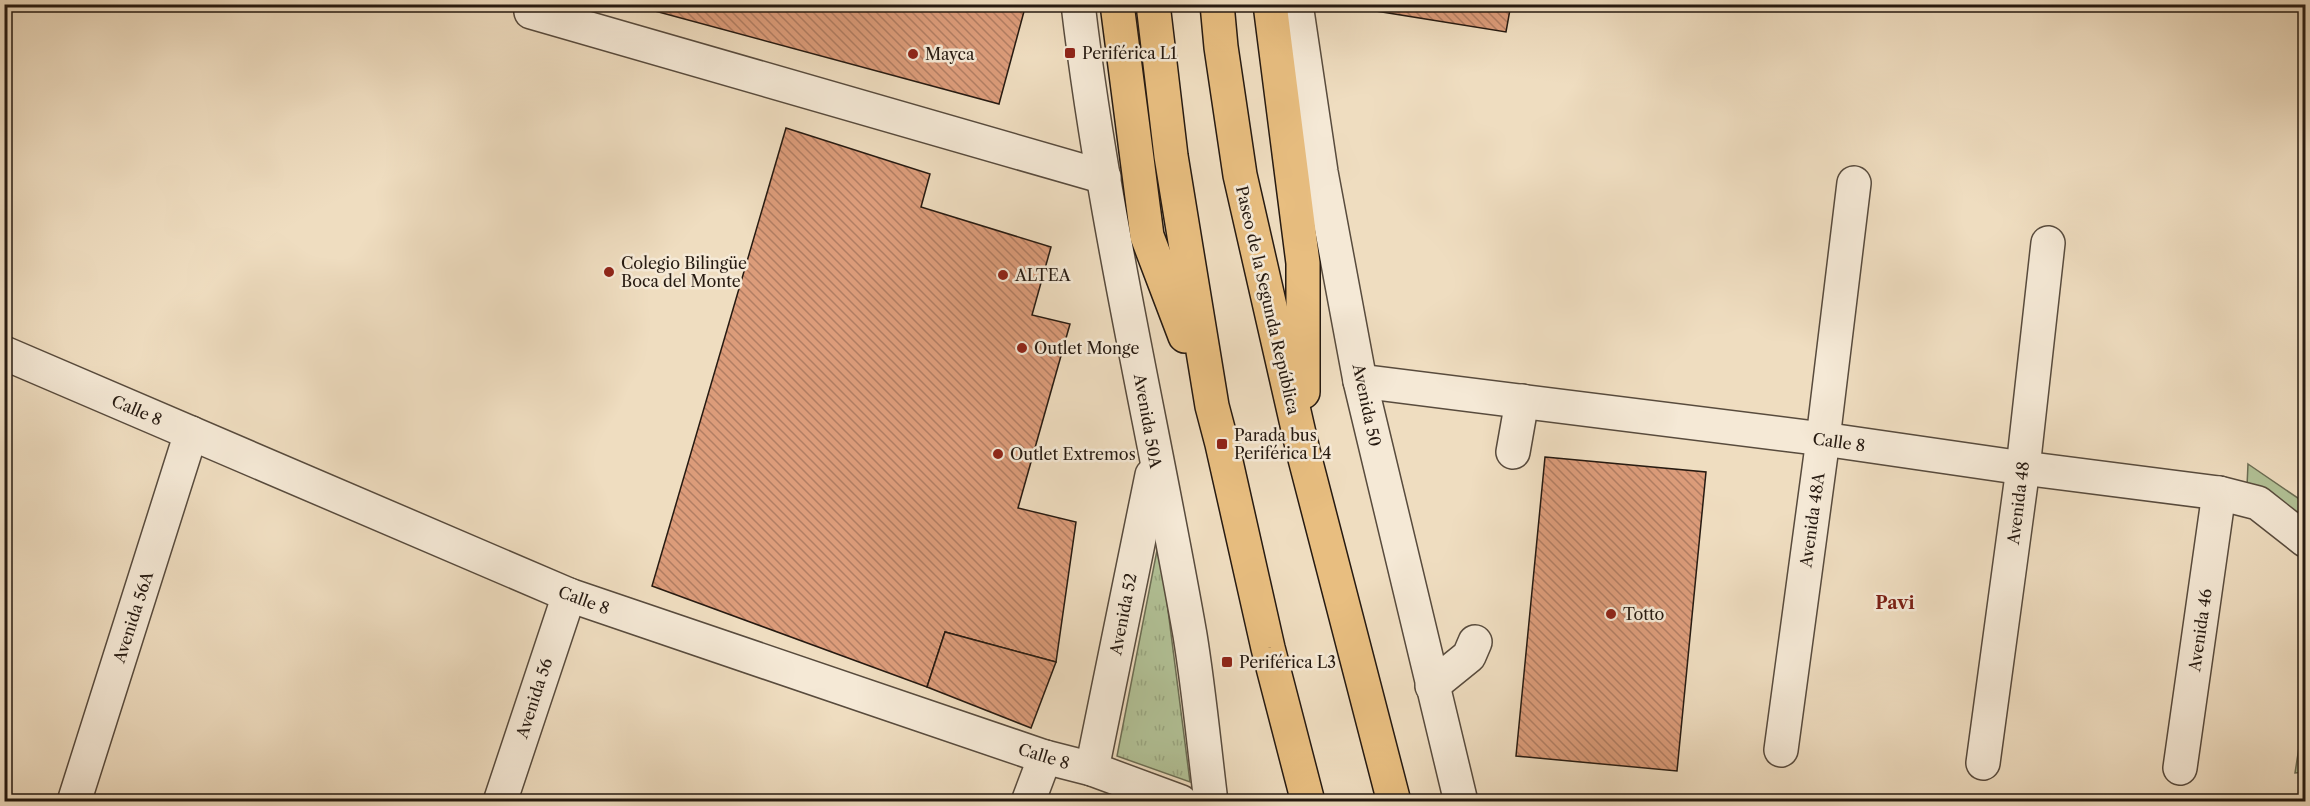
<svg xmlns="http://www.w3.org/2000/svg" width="2310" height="806" font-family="'Libre Caslon Text',serif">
<defs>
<pattern id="grass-tufts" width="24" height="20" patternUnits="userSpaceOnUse" patternTransform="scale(1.5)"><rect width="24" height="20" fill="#b2c297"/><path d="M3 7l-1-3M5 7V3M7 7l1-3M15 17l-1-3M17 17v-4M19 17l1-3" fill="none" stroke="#99a681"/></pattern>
<pattern id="building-back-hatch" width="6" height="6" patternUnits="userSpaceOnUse" patternTransform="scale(1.5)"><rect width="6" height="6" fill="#dc9c7a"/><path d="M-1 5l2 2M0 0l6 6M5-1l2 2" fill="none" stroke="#b27e63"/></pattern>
</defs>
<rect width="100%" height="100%" fill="#efddc0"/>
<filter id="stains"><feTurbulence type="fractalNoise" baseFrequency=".00333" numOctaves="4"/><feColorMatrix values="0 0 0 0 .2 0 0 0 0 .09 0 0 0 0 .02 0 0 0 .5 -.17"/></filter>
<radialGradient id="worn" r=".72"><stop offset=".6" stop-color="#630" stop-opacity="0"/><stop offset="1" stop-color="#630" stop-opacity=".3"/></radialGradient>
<!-- grass -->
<path fill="url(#grass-tufts)" stroke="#6c6e54" stroke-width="1.5" d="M1159,540L1190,782L1117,756Z"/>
<!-- park -->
<g fill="#b2c297" stroke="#6c6e54" stroke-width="1.5">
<path d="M2248,464L2305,503V522L2246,509Z"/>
<path d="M2305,709V772L2295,773Z"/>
</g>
<!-- building -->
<g fill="url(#building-back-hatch)" stroke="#261a11" stroke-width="1.5">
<path d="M629,4H1026L999,104Z"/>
<path d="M1372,4H1511L1506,32L1376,11Z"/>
<path d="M786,128L930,174L921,207L1051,247L1032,315L1070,324L1018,508L1076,522L1056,662L945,632L927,687L652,586Z"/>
<path d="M1545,457L1706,472L1677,771L1516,756Z"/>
<path d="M945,632L1056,662L1031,728L927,687Z"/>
</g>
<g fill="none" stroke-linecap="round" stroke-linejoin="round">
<!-- minor casing -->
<g stroke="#584b3d" stroke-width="36">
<g id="minor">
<path d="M1078,4C1103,216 1153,425 1190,635C1199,690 1204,746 1211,802"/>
<path d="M1296,4L1321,172L1360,381L1461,802"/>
<path d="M531,12L1104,177"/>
<path d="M4,353L569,595L1045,757L1092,769L1181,802"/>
<path d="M1360,381L1823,439L2023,468L2219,493L2258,503L2305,540"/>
<path d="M1513,452L1522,401"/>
<path d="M1432,686L1469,656L1475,642"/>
<path d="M1781,750L1823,439L1854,183"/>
<path d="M1983,763L2023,468L2048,243"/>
<path d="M2180,768L2219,493"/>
<path d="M1092,769L1152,475"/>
<path d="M74,802L191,433"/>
<path d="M500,802L569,595"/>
<path d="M1028,802L1045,757"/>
</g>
</g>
<!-- highway casing -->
<g stroke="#261a11" stroke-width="36">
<g id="highway">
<path d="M1117,4L1147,236L1185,336"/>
<path d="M1153,4L1171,156L1212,406L1222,444L1268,648L1308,802"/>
<path d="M1217,4L1221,47L1240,175L1303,451L1394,802"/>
<path d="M1270,4L1303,263V392"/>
</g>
</g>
<!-- minor -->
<use href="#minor" stroke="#f5e9d6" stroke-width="33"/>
<!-- highway -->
<use href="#highway" stroke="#e8be80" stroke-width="33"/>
</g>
<!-- markers -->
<g fill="#8f2418" stroke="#f5e9d6" stroke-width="2">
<rect x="1064" y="47" width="12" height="12" rx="3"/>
<circle cx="913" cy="54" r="6"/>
<circle cx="609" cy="272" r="6"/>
<circle cx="1003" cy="275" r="6"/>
<circle cx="1022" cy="348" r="6"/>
<rect x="1216" y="438" width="12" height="12" rx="3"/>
<circle cx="998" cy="454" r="6"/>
<circle cx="1611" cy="614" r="6"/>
<rect x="1221" y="656" width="12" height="12" rx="3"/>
</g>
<g text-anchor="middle" stroke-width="5" stroke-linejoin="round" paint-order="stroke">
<!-- poi labels -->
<g font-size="16" fill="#261a11" stroke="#f5e9d6" text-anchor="start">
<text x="1082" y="59">Periférica L1</text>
<text x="925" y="60">Mayca</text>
<text x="621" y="269">Colegio Bilingüe<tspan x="621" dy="18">Boca del Monte</tspan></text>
<text x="1015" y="281">ALTEA</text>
<text x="1034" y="354">Outlet Monge</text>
<text x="1234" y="441">Parada bus<tspan x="1234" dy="18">Periférica L4</tspan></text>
<text x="1010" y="460">Outlet Extremos</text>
<text x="1623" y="620">Totto</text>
<text x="1239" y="668">Periférica L3</text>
</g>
<!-- street labels -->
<g font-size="16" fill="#261a11" stroke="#f5e9d6">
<text transform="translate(1268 300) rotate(77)" y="6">Paseo de la Segunda República</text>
<text transform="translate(1367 405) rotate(78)" y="6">Avenida 50</text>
<text transform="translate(137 410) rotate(23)" y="6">Calle 8</text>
<text transform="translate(1148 421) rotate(80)" y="6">Avenida 50A</text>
<text transform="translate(1839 442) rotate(8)" y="6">Calle 8</text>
<text transform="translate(2018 503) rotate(-83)" y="6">Avenida 48</text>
<text transform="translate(1812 520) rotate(-82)" y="6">Avenida 48A</text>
<text transform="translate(584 600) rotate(20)" y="6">Calle 8</text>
<text transform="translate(1123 614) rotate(-79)" y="6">Avenida 52</text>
<text transform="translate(133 617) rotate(-72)" y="6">Avenida 56A</text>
<text transform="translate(2200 630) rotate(-82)" y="6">Avenida 46</text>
<text transform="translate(534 698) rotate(-72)" y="6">Avenida 56</text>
<text transform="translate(1044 756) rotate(17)" y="6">Calle 8</text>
</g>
<!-- neighbourhood labels -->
<g font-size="18" font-weight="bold" fill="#7a1f14" stroke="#f5e9d6">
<text x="1895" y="609">Pavi</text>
</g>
</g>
<!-- margin -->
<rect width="2310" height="806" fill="none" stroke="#efddc0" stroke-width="24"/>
<rect x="6" y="6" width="2298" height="794" fill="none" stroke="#261a11" stroke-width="3"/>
<rect x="12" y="12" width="2286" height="782" fill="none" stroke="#261a11" stroke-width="1.5"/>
<rect width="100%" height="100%" filter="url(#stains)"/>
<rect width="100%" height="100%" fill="url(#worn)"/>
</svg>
